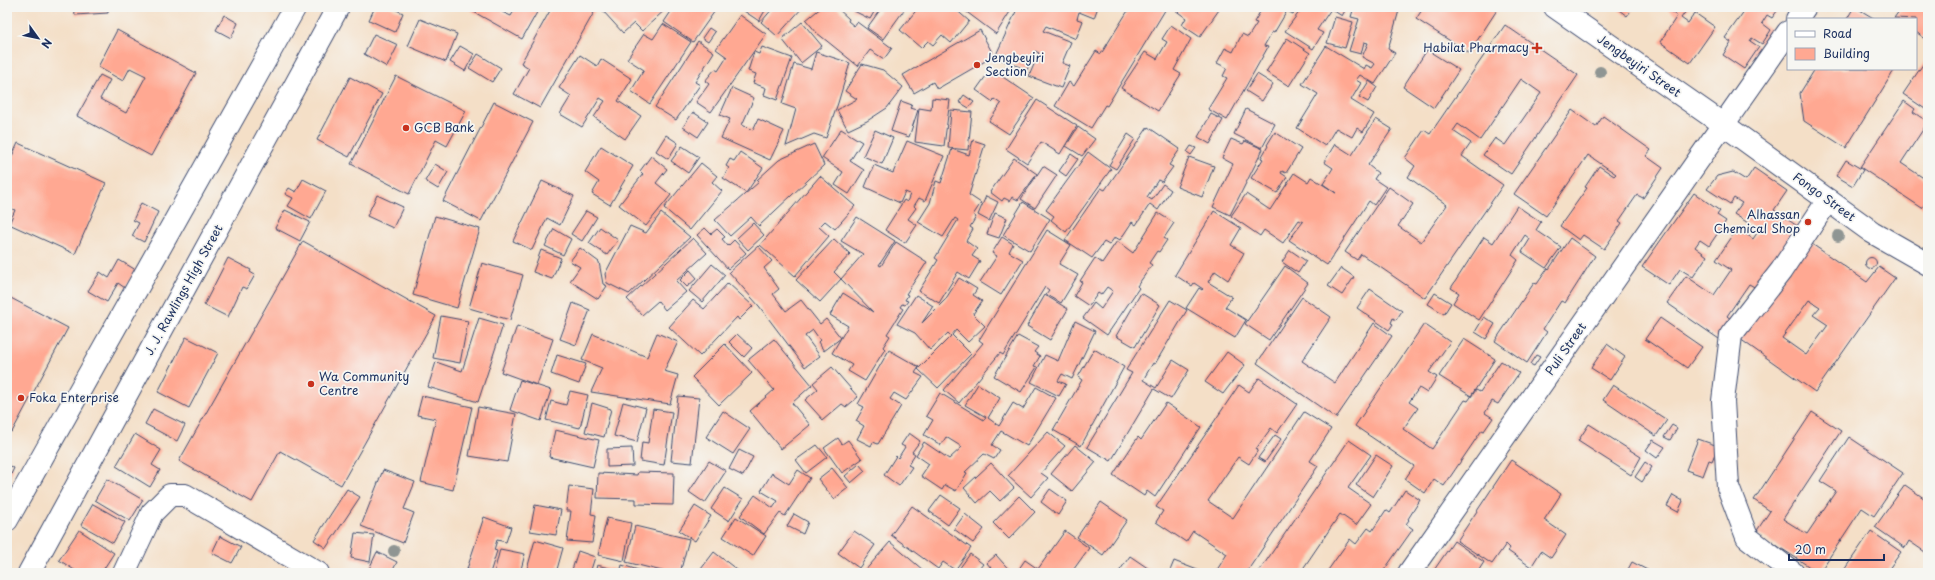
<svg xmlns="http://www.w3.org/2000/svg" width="1935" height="580" font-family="'Playpen Sans',sans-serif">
<rect width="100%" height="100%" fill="#f6f6f2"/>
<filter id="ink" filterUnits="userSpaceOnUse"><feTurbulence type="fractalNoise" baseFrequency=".025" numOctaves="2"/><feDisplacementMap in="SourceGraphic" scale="8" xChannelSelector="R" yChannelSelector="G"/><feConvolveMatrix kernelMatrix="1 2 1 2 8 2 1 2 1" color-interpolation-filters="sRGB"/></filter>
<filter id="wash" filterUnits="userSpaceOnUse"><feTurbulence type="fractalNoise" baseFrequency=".012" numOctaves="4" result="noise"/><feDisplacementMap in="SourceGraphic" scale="16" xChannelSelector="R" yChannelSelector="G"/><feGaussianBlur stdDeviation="0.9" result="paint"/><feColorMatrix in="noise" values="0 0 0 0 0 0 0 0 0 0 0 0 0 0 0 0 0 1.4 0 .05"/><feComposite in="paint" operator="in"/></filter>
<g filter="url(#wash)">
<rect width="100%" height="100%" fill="#f4dfc7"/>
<g id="blocks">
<!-- building -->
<g fill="#ffa892" fill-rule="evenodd">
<path d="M74,7H108V13L75,15Z"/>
<path d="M375,7H390L403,13L395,32L369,20Z"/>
<path d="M465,7H505L502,12L511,16L516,7H540L522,39Z"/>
<path d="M552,7H597L540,108L514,94L529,68L521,63Z"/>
<path d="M607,7H668L642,31L634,23L623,33L603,11Z"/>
<path d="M674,7H716L717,8L693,42L664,22Z"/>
<path d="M746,7H767L759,21L744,11Z"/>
<path d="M774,7H803L777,36L761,22Z"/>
<path d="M822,7H836L849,19L848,21L854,26L857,22L892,48L884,59L870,50L858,66L817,33L806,20Z"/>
<path d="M853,7H877L870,19L852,10Z"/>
<path d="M882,7H900L904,10L883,39L867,28Z"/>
<path d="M919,7H953L969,21L951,43L942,35L933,45L928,41L921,48L900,30Z"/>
<path d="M960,7H1013L996,34Z"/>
<path d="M1018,7H1098L1094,18L1079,12L1077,19L1083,21L1076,39L1046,26L1043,31L1071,42L1062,63L1070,66L1061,88L1029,76L1039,53L1035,51L1027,70L995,57Z"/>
<path d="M1136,7H1167L1107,106L1105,105L1091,128L1055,106L1069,82L1074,86L1096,51L1101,54L1129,9L1134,11Z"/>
<path d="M1171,7H1221L1200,37L1182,25L1186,18Z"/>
<path d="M1263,7H1297L1293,14L1287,11L1274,33L1272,32L1264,46L1268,47L1227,120L1208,109L1227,78L1223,76L1227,68L1217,63L1225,48L1233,52L1242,34L1248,37L1257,23L1254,22Z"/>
<path d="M1303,7H1347L1342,16L1331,9L1317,30L1323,33L1313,49L1285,31Z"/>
<path d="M1354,7H1400L1388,49L1395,53L1375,84L1360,75L1356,80L1361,83L1351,100L1374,114L1363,132L1357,128L1352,137L1336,128L1325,146L1297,128L1318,94L1302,84L1326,46L1364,69L1366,65L1372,68L1375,64L1362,57L1368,43L1364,42L1361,54L1349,51L1359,19L1351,17Z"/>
<path d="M1424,7H1499L1469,53L1416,19Z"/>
<path d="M1621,7H1634L1627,16L1619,10Z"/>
<path d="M1664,7H1689L1681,18L1688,23L1695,13L1715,27L1690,63L1660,42L1677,16Z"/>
<path d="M1747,7H1780L1772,18L1767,15L1762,23L1771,30L1762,44L1752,38L1750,41L1759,47L1744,69L1723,55L1731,42L1725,38Z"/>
<path d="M1854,7H1855L1875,19H1847Z"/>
<path d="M1902,7H1928L1927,40L1916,32V19L1894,18Z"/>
<path d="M224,15L238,23L231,38L216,30Z"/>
<path d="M740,15L766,34L711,112L696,102L709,84L705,81L715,69L718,71L727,57L716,49Z"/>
<path d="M1335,17L1353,22L1345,48L1327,43Z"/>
<path d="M420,19L457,34L446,62L408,46Z"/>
<path d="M802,22L822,46L801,63L782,39Z"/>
<path d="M663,24L691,42L650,104L631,91L644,70L627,59L644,34L653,39Z"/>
<path d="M1171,25L1191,39L1174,70L1181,74L1158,111L1121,88L1145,52L1157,59L1167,42L1162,39Z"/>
<path d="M1505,25L1578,75L1511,174L1483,155L1495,138L1505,145L1541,93L1521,79L1480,140L1458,124L1453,131L1471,143L1462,156L1503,185L1425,298L1361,254L1357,260L1345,252L1389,187L1413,204L1398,226L1421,242L1447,205L1408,177L1415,166L1405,158L1424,130L1430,134Z"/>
<path d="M709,28L715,32L708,42L702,38Z"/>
<path d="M117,30L196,73L151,156L77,116L100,75L110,80L100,99L126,113L146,76L130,68L123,81L98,67Z"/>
<path d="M980,30L994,56L937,89L933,82L914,93L903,75Z"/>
<path d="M374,34L398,45L387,67L364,54Z"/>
<path d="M1287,38L1310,53L1289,86L1266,72Z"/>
<path d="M698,41L714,52L695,82L700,85L676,120L655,107Z"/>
<path d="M460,46L474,54L465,71L450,62Z"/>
<path d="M762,47L792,58L777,100L764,95L766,88L753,83L756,74L748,71L754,52L759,54Z"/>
<path d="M1427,50L1459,70L1434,108L1403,87Z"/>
<path d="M816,52L850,63L838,103L826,138L814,134L786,146L796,109L782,104L794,64L811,69Z"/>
<path d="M478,54L501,68L492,82L469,68Z"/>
<path d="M580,55L597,66L601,59L632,79L618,101L641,116L625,139L594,117L605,101L600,98L582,127L560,114L571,96L559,88Z"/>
<path d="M1928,57V111L1903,94Z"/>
<path d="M862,64L883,70L903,87L887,108L867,121L848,130L837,110L857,99L845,91Z"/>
<path d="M991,69L1034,98L1009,134L989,121L1001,104L994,99L993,102L976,90Z"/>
<path d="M1815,69H1895L1846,148L1804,121L1800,93Z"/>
<path d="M1257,74L1273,84L1262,101L1246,91Z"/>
<path d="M396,76L466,111L447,146L436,140L409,194L351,164Z"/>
<path d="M350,77L382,94L349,157L317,140Z"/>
<path d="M1369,81L1377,87L1368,102L1359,97Z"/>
<path d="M732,88L754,98L742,125L753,130L758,119L784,131L770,160L721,138L730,119L720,115Z"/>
<path d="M964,95L974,102L969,108L959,102Z"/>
<path d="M932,98L950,100L944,146L915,142L919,108L931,110Z"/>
<path d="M1037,100L1077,126L1060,154L1041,142L1027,163L1006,149Z"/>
<path d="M901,101L912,105L910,108L918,110L909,137L891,131Z"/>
<path d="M1904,101L1915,109L1913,112L1928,122L1901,163L1928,181V199L1922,208L1860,167Z"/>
<path d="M494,102L533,122L481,221L443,201Z"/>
<path d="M1246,109L1275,124L1262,148L1234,134Z"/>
<path d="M951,110L972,112L968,150L948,148Z"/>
<path d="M1572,110L1596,127L1603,116L1651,150L1646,156L1663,168L1643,198L1637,195L1619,221L1622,223L1604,249L1583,235L1579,240L1560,226L1587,188L1585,187L1599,166L1614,176L1616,174L1588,155L1546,216L1514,194Z"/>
<path d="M693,112L708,122L698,137L683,127Z"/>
<path d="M1211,114L1223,120L1210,144L1198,137Z"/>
<path d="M1376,119L1392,129L1368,165L1378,173L1374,179L1386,187L1374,205L1369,201L1327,265L1289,240L1303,222L1299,220L1283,243L1264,230L1260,236L1231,216L1246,194L1270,210L1294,173L1308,182L1311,177L1336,193L1323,184L1333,168L1324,162L1335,144L1352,155Z"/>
<path d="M1078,127L1095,139L1082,156L1066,146Z"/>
<path d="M1148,127L1180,149L1169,165L1173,167L1162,182L1158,180L1147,197L1152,200L1163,184L1171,190L1158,210L1150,204L1136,225L1132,222L1120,240L1115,237L1109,245L1104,242L1092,258L1065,240L1101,188L1105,190Z"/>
<path d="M841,129L862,142L850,161L864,170L849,194L835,185L843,172L822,158Z"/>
<path d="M875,130L893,138L882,164L863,156Z"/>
<path d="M1275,132L1301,149L1286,173L1282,171L1281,173L1287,177L1277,193L1251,178L1263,159L1261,158L1268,146L1267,145Z"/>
<path d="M1128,134L1135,139L1116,169L1109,165Z"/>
<path d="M666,135L678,143L668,159L656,151Z"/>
<path d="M1231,139L1243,144L1245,141L1263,149L1230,215L1213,207L1233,164L1222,158Z"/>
<path d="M973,140L985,144L969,195L981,203L973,215L976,217L970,227L973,229L966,241L977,249L972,256L980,261L969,279L958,272L939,303L919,291L938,260L935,258L958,220L955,218L943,237L918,222L930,203L936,181L941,183L952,149L969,155Z"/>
<path d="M907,141L944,156L925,201L919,198L914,206L916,208L908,219L917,225L905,243L885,230L904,200L907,202L910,194L905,192L900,203L865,187L874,165L893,173Z"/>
<path d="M18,143L106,183L75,254L9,224L15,210L7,207V167Z"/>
<path d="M814,144L824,165L759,226L751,217L730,236L715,220L759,182L757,180L779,160Z"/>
<path d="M601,146L633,166L610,205L592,194L599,182L585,172Z"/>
<path d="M682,146L699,157L688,173L671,161Z"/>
<path d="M1191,146L1196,148L1191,155L1187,152Z"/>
<path d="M740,152L763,168L746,193L723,178L729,168L726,166L730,159L734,161Z"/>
<path d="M1088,152L1111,169L1066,232L1051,220L1054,216L1046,210Z"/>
<path d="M1071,154L1078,159L1066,176L1059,171Z"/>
<path d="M651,156L667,169L656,183L671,195L646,226L619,205L643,174L640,171Z"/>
<path d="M1189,157L1214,166L1202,197L1177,187Z"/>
<path d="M1014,158L1037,174L1018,200L1012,197L1010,201L1004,198L1002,201L990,192Z"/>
<path d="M1846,160L1863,170L1853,186L1836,176Z"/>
<path d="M701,163L717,176L712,182L722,191L690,230L664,208Z"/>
<path d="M435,164L448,172L438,189L425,181Z"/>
<path d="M1043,166L1057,175L1035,208L1021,199Z"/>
<path d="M1754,168L1787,191L1774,210L1800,228L1758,289L1749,284L1727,316L1732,320L1719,339L1667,303L1686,276L1714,295L1731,270L1716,260L1738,228L1753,239L1759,230L1734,214L1742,203L1734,198L1730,204L1707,189L1717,176L1733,172L1746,180Z"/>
<path d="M820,176L855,206L835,229L825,221L819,227L829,236L795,276L760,245Z"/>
<path d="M303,179L326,191L311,219L288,206L293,198L285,194L289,188L296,192Z"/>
<path d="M542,181L574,196L560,225L547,218L532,250L513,241Z"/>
<path d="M1694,193L1720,211L1717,215L1726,221L1709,246L1700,240L1695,247L1707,256L1693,277L1680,269L1669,285L1642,267Z"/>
<path d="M377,195L403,207L393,228L367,216Z"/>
<path d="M986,196L998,202L989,221L978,215Z"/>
<path d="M1023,202L1050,219L1030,251L1003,235Z"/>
<path d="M141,203L158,212L144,242L132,236L139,223L133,220Z"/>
<path d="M1517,206L1541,222L1536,230L1561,247L1546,268L1522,252L1530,239L1525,235L1512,255L1518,260L1479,320L1453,303L1459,293L1451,288L1484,237L1493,243Z"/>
<path d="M285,210L310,222L300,241L275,228Z"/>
<path d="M586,211L597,217L582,241L571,234Z"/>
<path d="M1214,211L1241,228L1231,245L1244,253L1228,280L1215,271L1208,282L1232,297L1225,307L1246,320L1235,338L1186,308L1199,288L1202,290L1203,289L1194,283L1192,286L1175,275Z"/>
<path d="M661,213L690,237L629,294L607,283L605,274L630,226L646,233Z"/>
<path d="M995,213L1007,218L999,238L987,234Z"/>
<path d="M1158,213L1174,223L1164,238L1167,240L1159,252L1157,251L1149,263L1152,265L1137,286L1139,288L1107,335L1083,318L1094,303L1101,309L1113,291L1107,287L1101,295L1098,293L1089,306L1074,296L1082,282L1080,281L1095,258L1102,263L1117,241L1133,253Z"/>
<path d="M435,216L480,229L457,308L413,295Z"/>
<path d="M857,217L895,241L879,265L881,266L896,242L927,262L906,294L908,295L905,300L908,301L905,305L902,304L900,307L903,309L887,334L890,336L883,347L885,349L865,381L848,371L852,365L832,353L848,326L830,315L843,293L873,312L841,279L863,254L841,241Z"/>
<path d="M753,223L764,235L748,250L737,238Z"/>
<path d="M600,227L618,240L607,255L589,243Z"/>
<path d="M705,228L711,234L717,229L725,237L722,239L728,246L734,240L746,253L728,269L697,235Z"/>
<path d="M554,229L571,239L563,255L545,246Z"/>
<path d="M1047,230L1071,245L1059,264L1078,275L1061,303L1046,294L1049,290L1045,287L1003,355L1000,353L959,403L944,390L983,343L979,340Z"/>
<path d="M1002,237L1013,244L1009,252L1023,260L1001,295L980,282L997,256L992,253Z"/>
<path d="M693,238L707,253L676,281L686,292L665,310L658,301L642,315L627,299Z"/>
<path d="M1570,238L1595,256L1565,303L1561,301L1543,329L1547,332L1527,363L1495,341L1534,283L1537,284L1548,268L1549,269Z"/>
<path d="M834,239L850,254L834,272L841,279L820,302L796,280Z"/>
<path d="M303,241L436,316L341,485L280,451L252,502L179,461Z"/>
<path d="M1809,242L1867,282L1879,267L1895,278L1815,392L1740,339ZM1809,300L1820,307L1813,315L1828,325L1806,355L1782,338Z"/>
<path d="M758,246L772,261L764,268L779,289L773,294L786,311L801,300L820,324L826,319L841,338L824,351L818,342L820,340L813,330L805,336L820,356L805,367L759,306L729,272Z"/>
<path d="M580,248L599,262L603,284L607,286L598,299L570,281L580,267L570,261Z"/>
<path d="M541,250L561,258L552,279L533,272Z"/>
<path d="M1290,250L1306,261L1298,273L1282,262Z"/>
<circle cx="1871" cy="263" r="5.5"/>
<path d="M228,258L251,270L250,272L255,275L247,289L242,287L228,317L204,305Z"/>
<path d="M119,260L136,270L125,288L118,283L107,302L88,291L100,272L109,278Z"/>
<path d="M482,263L523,275L510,320L469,308Z"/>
<path d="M712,264L725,275L702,302L689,291Z"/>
<path d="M1285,266L1308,283L1269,340L1245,324Z"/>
<path d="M1341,268L1354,277L1342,295L1328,286Z"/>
<path d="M690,270L697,278L687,287L680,280Z"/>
<path d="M959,278L977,289L973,295L982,301L973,314L985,326L968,342L956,330L952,335L971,354L938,388L918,369L951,336L948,333L930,350L915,333L897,324L916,295L933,306L922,323L945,300Z"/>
<path d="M728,283L753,306L739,320L737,317L700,356L669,327L693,300L704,309Z"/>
<path d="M1370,289L1402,311L1396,320L1393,318L1391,323L1393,324L1389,330L1357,308Z"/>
<path d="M1141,293L1160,305L1135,347L1116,336Z"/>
<path d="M1435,293L1451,303L1444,314L1428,304Z"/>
<path d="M1045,295L1068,309L1050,340L1027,326Z"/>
<path d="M7,296L68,328L12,432L7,429Z"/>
<path d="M1302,297L1331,317L1302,361L1335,383L1374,323L1392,336L1336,418L1257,363Z"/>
<path d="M1170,300L1187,310L1155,364L1153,363L1143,380L1156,388L1173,360L1189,370L1171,399L1154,389L1111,461L1087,447L1132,373L1126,370Z"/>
<path d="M573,303L590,310L576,345L560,339Z"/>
<path d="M441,316L468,321L460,363L433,358Z"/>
<path d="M1484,317L1495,324L1486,339L1475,332Z"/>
<path d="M479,318L503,325L478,402L428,387L436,362L462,371Z"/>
<path d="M1660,318L1702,347L1687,368L1645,339Z"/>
<path d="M1075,321L1095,331L1072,379L1062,374L1058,381L1066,384L1059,396L1031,382L1045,355L1058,361Z"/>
<path d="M1424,324L1450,342L1429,372L1437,377L1427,393L1419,388L1409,402L1418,408L1403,429L1432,449L1465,400L1468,401L1476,390L1480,392L1501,361L1519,373L1498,404L1492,401L1485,413L1493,418L1484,431L1482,430L1444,486L1434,479L1425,493L1405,479L1414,466L1355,426Z"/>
<path d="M517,326L553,339L537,385L501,372Z"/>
<path d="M657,333L678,342L664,371L678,375L670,404L591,392L602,368L582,360L593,334L647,357Z"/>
<path d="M737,334L752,348L744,357L729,342Z"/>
<path d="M1018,336L1038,347L1034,352L1040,356L1034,366L1037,367L1021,392L994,376Z"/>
<path d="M186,337L218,353L189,408L158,392Z"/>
<path d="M774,339L812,385L792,403L810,425L781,449L750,411L774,390L748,360Z"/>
<path d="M1464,339L1495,359L1471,396L1439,376Z"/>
<path d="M725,344L752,373L719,405L692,377Z"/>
<path d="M1607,344L1625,357L1610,380L1591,368Z"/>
<path d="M1094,349L1124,367L1081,446L1053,430L1082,380L1078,377Z"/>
<path d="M889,350L919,367L915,373L923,377L906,400L894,393L890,399L901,406L878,444L873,442L871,446L857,439L864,426L856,421L864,407L858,404Z"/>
<path d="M1227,352L1245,365L1223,394L1205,382Z"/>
<path d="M557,355L586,364L579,384L551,374Z"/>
<path d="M1536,355L1540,357L1534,366L1530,364Z"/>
<path d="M832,367L858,397L846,407L842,404L823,420L805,400L818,389L813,383Z"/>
<path d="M1259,378L1297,404L1277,433L1271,428L1256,449L1258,450L1249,464L1238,457L1208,501L1233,518L1304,412L1331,429L1310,461L1318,466L1246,573H1215L1227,554L1193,531L1186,542L1156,522L1163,511L1156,507L1239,385L1249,392Z"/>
<path d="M520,380L551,390L541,421L510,410Z"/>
<path d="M978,384L1000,398L988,418L999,426L1013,403L1023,409L1036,387L1056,398L1027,446L1001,431L992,445L1000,450L994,459L984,454L965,472L967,473L956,491L945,485L942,490L921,476L929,464L916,455L924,442L949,459L962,447L946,437L941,445L924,435L933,420L926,416L940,393L984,420L986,417L965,405Z"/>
<path d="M1613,385L1667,420L1656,436L1603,400Z"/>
<path d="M570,391L588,395L580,428L546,420L551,401L566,405Z"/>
<path d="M422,396L472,407L453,490L421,482L436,419L417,415Z"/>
<path d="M678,396L699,398L692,463L671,461Z"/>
<path d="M623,402L646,408L637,442L614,436Z"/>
<path d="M592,403L611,409L604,437L585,432Z"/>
<path d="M1166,403L1201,427L1155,497L1147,491L1144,496L1113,475L1138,437L1141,440Z"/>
<path d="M478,407L516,414L507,462L469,456Z"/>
<path d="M153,409L185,425L177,441L145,424Z"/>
<path d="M653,409L672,412L664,465L640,461L642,442L648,443Z"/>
<path d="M723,411L750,429L733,454L706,437Z"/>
<path d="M1812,412L1841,431L1783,519L1807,534L1836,491L1820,481L1849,437L1903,473L1874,516L1862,508L1819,573L1756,532L1770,511L1754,500Z"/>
<path d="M1589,424L1641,457L1631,475L1578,441Z"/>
<path d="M1672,425L1677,428L1670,440L1664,437Z"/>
<path d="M555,430L599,440L593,467L549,457Z"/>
<path d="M1048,432L1065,446L1041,473L1048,478L1031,497L1008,476Z"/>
<path d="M909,433L920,441L912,452L915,454L908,465L912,467L899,486L884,475L896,456L898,458L905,447L901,445Z"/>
<path d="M135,434L161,450L152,465L160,470L150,487L116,466Z"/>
<path d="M1275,435L1281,439L1265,462L1258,458Z"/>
<path d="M838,438L842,444L848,440L862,459L842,473L824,448Z"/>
<path d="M1698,439L1718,446L1712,461L1709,460L1703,476L1686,470Z"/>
<path d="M1349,440L1371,455L1348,488L1371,504L1356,525L1340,514L1300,573H1258Z"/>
<path d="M1653,440L1665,447L1657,458L1646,450Z"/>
<path d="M817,445L827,457L806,473L796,460Z"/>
<path d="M1075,445L1096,462L1072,491L1051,474Z"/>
<path d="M632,448L633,466L607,467V449Z"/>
<path d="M739,450L753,457L743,476L729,469Z"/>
<path d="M1376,455L1393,466L1373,497L1356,485Z"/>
<path d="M1511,460L1561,494L1544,520L1566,535L1551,558L1541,551L1531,567L1508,551L1510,548L1506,544L1492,564L1457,541Z"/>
<path d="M709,461L726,471L705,503L689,492Z"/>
<path d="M1645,462L1652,467L1642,482L1635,477Z"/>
<path d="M991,463L1014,488L1000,501L990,491L977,503L964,488Z"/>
<path d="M7,464L14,468L7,483Z"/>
<path d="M859,464L865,471L851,483L845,476Z"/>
<path d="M832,468L848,488L834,499L818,479Z"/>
<path d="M383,470L415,482L404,509L414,513L403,543L361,526Z"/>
<path d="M798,470L810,478L785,516L780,513L764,534L740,516L755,495L773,508L778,501L761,491L772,473L789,484Z"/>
<path d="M638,472L674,473L673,505L636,504V499L597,498L598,473L637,475Z"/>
<path d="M107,479L143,500L130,521L95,500Z"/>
<path d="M1905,485L1928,501V554L1909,541L1905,548L1875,527Z"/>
<path d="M569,486L594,489L591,514L596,515L592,543L567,541L571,511H566Z"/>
<path d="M725,488L743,499L729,521L711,509Z"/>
<path d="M347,489L360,497L326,548L314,540Z"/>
<path d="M1050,489L1067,501L1058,515L1041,502Z"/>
<path d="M1405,490L1420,500L1408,519L1409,520L1406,524L1413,529L1382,573H1326L1350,539L1356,544L1368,528L1372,531L1386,510L1390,513Z"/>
<path d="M941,495L960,508L948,525L929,511Z"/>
<path d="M1673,495L1683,501L1678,512L1667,506Z"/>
<path d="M1019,496L1035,512L1009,539L993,523Z"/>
<path d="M1101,502L1127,520L1103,555L1077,537Z"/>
<path d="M93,504L125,522L113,543L81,525Z"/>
<path d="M535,505L561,510L556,535L530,531Z"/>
<path d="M695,506L711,516L695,541L679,531Z"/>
<path d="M912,506L971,548L955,570L943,562L938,569L891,535Z"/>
<path d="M794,514L808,522L803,534L787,526Z"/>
<path d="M965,514L984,529L973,543L954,529Z"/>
<path d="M484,517L511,527L506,542L497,540L494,550L497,551L490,573H478L467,569Z"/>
<path d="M736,517L766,536L753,556L723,537Z"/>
<path d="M607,518L631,523L624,561L598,555Z"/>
<path d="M635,526L689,539L680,573H670L626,562Z"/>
<path d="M79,530L114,553L101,573H79L59,560Z"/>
<path d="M854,531L875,545L859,568L838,553Z"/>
<path d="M1065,531L1089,548L1071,573H1016L1025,560L1038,569Z"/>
<path d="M1871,531L1901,552L1886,573H1842Z"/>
<path d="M355,533L374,535L370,562L351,558Z"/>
<path d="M220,536L241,547L232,563L212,553Z"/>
<path d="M535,540L563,548L556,573H526Z"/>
<path d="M1454,541L1484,562L1477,573H1432Z"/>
<path d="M890,542L923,570L925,573H863Z"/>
<path d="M500,549L525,554L520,573H494Z"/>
<path d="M578,551L595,557L590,573H571Z"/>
<path d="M377,552L397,562L393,570L398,573H367Z"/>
<path d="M714,552L741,573H698Z"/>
<path d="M970,554L983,564L976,573H964L959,569Z"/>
<path d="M996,555L1012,573H985L991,568L987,563Z"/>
<path d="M1130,556L1155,573H1118Z"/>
<path d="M1174,561L1200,571L1199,573H1169Z"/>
<path d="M1632,562L1653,573H1626Z"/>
<path d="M597,565L616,570V573H595Z"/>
<path d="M622,565L648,573H620Z"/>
</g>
</g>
</g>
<g filter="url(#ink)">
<use href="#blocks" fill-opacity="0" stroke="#3c496e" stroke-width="1"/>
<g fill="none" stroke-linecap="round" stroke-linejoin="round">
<!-- minor casing -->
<g stroke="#3c496e" stroke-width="24">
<g id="minor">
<path d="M1555,7L1724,125L1872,232L1928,264"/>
<path d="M1797,19L1805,7"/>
<path d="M124,573L152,513L170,495H185L318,573"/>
<path d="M1409,573L1788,32"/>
<path d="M1793,573L1747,537L1728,487L1723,401L1731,335L1781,271L1828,200"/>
</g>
</g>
<!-- primary casing -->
<g stroke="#3c496e" stroke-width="24">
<g id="primary">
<path d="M7,520L295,7"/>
<path d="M29,573L338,7"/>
</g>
</g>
<!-- minor -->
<use href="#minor" stroke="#fff" stroke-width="22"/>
<!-- primary -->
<use href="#primary" stroke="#fff" stroke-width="22"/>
</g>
<!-- trees -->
<g fill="#8f9593">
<circle cx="1600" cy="72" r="6"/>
<circle cx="1838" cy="236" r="6"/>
<circle cx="394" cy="551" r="6"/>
</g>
</g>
<!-- markers -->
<g fill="#c8321e" stroke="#f6f6f2" stroke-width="1.5">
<path d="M1535 42h4v4h4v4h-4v4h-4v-4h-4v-4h4z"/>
<circle cx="977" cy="65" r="4"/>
<circle cx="406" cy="128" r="4"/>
<circle cx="1808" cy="222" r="4"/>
<circle cx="311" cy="384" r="4"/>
<circle cx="21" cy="398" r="4"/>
</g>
<g text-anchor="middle" stroke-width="3.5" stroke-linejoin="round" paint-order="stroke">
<!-- poi labels -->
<g font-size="12" fill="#1b2f5e" stroke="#f6f6f2" text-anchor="start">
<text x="1529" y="52" text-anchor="end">Habilat Pharmacy</text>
<text x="985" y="62">Jengbeyiri<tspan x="985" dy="14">Section</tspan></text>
<text x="414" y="132">GCB Bank</text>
<text x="1800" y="219" text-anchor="end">Alhassan<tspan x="1800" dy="14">Chemical Shop</tspan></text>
<text x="319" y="381">Wa Community<tspan x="319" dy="14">Centre</tspan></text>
<text x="29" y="402">Foka Enterprise</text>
</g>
<!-- street labels -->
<g font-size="12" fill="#1b2f5e" stroke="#f6f6f2">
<text transform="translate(1639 66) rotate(35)" y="4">Jengbeyiri Street</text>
<text transform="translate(1824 197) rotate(36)" y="4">Fongo Street</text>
<text transform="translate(184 290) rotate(-61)" y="4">J. J. Rawlings High Street</text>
<text transform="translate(1566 349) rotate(-55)" y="4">Puli Street</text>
</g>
</g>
<!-- margin -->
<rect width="1935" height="580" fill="none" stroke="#f6f6f2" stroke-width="24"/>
<!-- legend -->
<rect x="1787" y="18" width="130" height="52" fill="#f6f6f2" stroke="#9ea6b7"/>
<rect x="1795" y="31" width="20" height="6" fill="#ffffff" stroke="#9ea6b7"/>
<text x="1823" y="38" font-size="12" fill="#1b2f5e">Road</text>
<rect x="1795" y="48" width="20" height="12" fill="#ffa892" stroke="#9ea6b7"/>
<text x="1823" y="58" font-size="12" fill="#1b2f5e">Building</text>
<!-- north arrow -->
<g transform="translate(38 38) rotate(123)" stroke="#f6f6f2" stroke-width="3" paint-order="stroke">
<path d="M0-3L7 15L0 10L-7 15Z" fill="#1b2f5e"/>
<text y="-6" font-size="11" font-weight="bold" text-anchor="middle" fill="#1b2f5e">N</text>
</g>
<!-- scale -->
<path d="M1789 554v6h95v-6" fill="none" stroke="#1b2f5e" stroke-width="2"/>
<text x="1795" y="554" font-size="12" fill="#1b2f5e" stroke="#f6f6f2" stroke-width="3" paint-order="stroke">20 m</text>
</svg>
